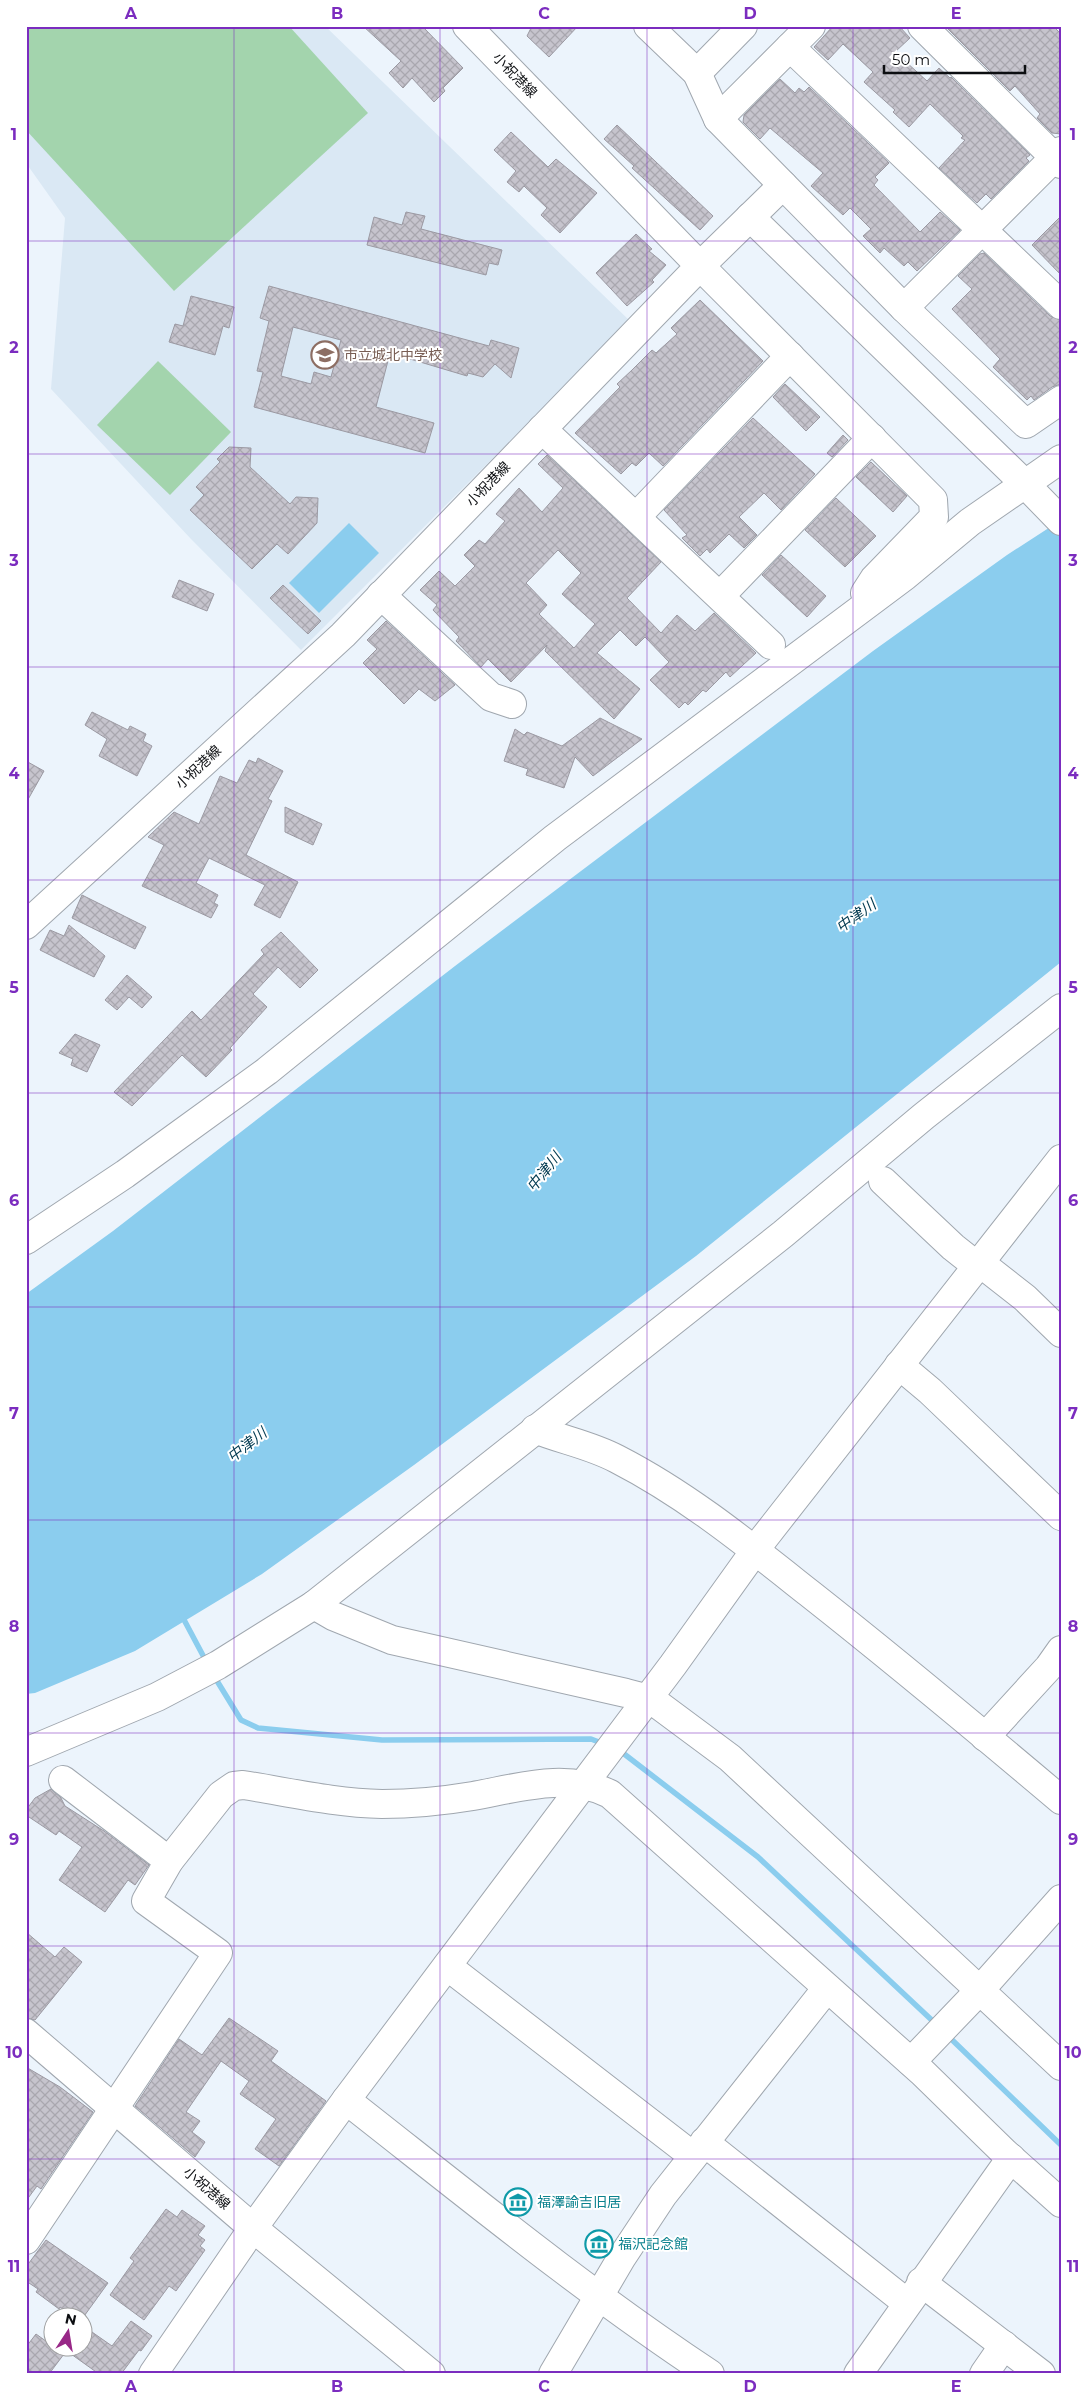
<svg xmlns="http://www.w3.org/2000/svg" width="1087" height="2400" font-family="Montserrat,'Noto Sans JP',sans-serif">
<defs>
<pattern id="building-cross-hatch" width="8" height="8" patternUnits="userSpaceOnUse" patternTransform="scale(1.25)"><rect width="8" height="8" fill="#c6c4cd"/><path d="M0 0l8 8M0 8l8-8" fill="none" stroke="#a9a7af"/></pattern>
</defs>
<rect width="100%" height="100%" fill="#ecf4fc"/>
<!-- built -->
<path fill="#dae8f4" d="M26,26H325L630,321L301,650L191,539L51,389L65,218L26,163Z"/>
<!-- green -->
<g fill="#a3d4ad">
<path d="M26,26H289L368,113L174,291L26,130Z"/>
<path d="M158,361L231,432L170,495L97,425Z"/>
</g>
<!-- water -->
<g fill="#8bcdee">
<path d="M1061,520V962L696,1256L414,1465L262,1574L135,1651L35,1693L26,1694V1294L113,1231L455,966L873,651L1007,555Z"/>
<path d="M349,523L379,553L319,613L289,583Z"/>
</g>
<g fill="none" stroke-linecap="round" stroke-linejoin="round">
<!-- stream -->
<g stroke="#8bcdee" stroke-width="5.5">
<path d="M182,1616L207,1663"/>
<path d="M214,1676L241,1720L258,1728L382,1740L591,1739L604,1744"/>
<path d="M619,1750L758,1857L937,2025"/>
<path d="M947,2035L1061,2145"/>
</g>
</g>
<!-- building -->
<g fill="url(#building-cross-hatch)" stroke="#9b99a2" fill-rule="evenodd">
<path d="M363,26H422L463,68L443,88L445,91L434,102L412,78L403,88L389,73L401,61Z"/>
<path d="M532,26H578L549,57L527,36Z"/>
<path d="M833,26H899L910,38L895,52L927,81L939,68L950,78L951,77L1030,155L1026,158L1029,161L991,199L986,194L977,203L939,168L965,140L961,138L963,136L930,104L909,127L893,112L895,110L864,82L873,72L843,44L828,60L814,47Z"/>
<path d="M945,26H1053L1061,34V134L1052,133L1037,118L1040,114L1015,86L1010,91Z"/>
<path d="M780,79L795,93L799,88L804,92L809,87L889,163L875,177L878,180L874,185L920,232L940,212L960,230L917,271L908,262L904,266L884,248L880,253L863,236L871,229L850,208L843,215L811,186L823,173L797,151L770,128L760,139L743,122L744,115Z"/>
<path d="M617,125L713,216L700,230L632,168L634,166L604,139Z"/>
<path d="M511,132L548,167L556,159L597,193L560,233L541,215L547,208L524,186L519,192L507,182L516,171L494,150Z"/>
<path d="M406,212L425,216L421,229L502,250L498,265L489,263L486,275L367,245L374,217L402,225Z"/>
<path d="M1061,216V275L1032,245Z"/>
<path d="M636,234L652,249L649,251L666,265L652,280L654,282L627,306L596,273Z"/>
<path d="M984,253L1050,316L1061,320V384L1052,387L1034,400L1031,396L1027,400L993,367L1000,359L952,309L972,289L958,276L980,254Z"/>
<path d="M269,286L489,346L491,340L519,348L511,378L495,364L483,377L468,373L467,376L390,353L376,407L434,423L425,453L254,407L263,372L257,371L269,321L260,318ZM293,327L341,340L331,377L314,372L311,384L281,376Z"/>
<path d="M191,296L234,307L229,328L223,326L215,355L169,342L175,324L183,326Z"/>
<path d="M700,300L763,361L663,466L649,453L636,466L632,463L621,474L575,433L620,387L617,384L632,370L652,350L656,353L677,334L671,328Z"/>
<path d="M785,384L820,417L806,431L773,397Z"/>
<path d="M753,418L815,474L781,510L764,493L739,517L757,535L744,548L729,534L710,553L707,549L700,556L682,538L687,535L664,510Z"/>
<path d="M843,435L848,440L832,457L827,453Z"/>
<path d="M229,447L251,448L250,467L290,504L296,497L318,498L317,523L288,554L277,544L252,569L190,510L204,495L196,487L220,462L217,459Z"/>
<path d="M547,455L661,562L627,598L661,633L677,615L695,631L714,613L756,653L730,677L726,672L706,692L703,690L688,705L685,702L679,708L650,680L669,662L645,637L636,646L620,630L597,653L640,689L614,719L545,651L547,645L511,682L488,659L481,667L456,641L459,637L433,610L437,605L420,590L439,571L455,586L475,566L464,555L479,540L485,544L505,521L496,514L519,488L542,512L563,488L538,464ZM558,550L581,573L562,594L595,624L574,648L539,614L547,605L526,583Z"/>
<path d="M871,462L907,496L893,512L856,477Z"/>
<path d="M836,498L876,536L845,567L805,530Z"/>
<path d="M781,555L826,596L807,617L762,575Z"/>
<path d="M179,580L214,594L207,611L172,597Z"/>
<path d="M283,585L321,621L308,634L270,598Z"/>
<path d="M386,621L455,685L435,701L419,689L404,704L363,663L377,649L367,640Z"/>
<path d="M92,712L128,730L130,726L146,734L143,741L152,746L137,776L99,756L107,739L85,725Z"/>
<path d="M600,718L642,739L593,776L575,757L564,788L526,775L528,769L504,761L515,729L524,735L527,732L562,746Z"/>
<path d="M258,758L283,771L268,799L272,801L246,855L298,882L280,918L254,905L265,885L209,858L196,883L218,895L214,903L218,905L211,918L142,886L164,845L148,837L174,812L199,824L220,776L237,783L249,760L256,763Z"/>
<path d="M26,761L44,771L26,803Z"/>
<path d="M285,807L322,824L313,845L285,832Z"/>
<path d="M82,895L146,927L135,949L72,918Z"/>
<path d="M69,925L105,956L94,977L40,950L50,930L64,936Z"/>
<path d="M281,932L318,970L300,988L278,967L253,994L267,1007L230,1048L232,1050L206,1077L182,1055L132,1106L114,1092L192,1011L201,1020L264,954L261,950Z"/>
<path d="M127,975L152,997L142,1008L129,997L117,1010L105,1000Z"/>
<path d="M75,1034L100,1045L87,1072L71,1065L73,1059L59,1053Z"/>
<path d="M51,1789L61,1798L65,1806L104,1831L149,1865L135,1885L128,1880L105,1912L59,1880L82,1847L59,1831L56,1835L26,1815V1810L35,1798Z"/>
<path d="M26,1932L55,1957L64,1947L82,1962L35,2020L26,2018Z"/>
<path d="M229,2018L278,2051L271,2061L326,2101L279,2166L255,2149L276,2119L240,2094L249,2081L221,2061L186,2112L200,2121L192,2132L205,2142L195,2157L135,2106L179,2039L202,2055Z"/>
<path d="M26,2067L60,2087L93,2112L41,2189L37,2186L26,2201Z"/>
<path d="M166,2209L177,2217L182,2210L205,2226L198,2235L205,2240L200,2246L205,2250L176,2291L169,2286L144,2320L110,2295L134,2261L130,2258Z"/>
<path d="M46,2240L108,2283L82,2319L76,2318L60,2307L59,2309L36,2292L38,2289L26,2281V2267Z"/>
<path d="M131,2321L152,2336L141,2351L139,2350L121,2374H99L71,2354L75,2348H82V2325L112,2346Z"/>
<path d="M36,2334L64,2354L49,2374H26V2347Z"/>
</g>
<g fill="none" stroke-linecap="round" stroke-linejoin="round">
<!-- minor casing -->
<g stroke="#a0a7af" stroke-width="30">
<g id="minor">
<path d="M648,26L697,73L718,119L904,308L1026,424L1061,400"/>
<path d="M922,26L1061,164"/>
<path d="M790,47L1061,305"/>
<path d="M697,73L743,26"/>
<path d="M718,119L811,26"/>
<path d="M783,185L700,266L933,500L934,517L874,579L865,593"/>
<path d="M750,217L1025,484"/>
<path d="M904,308L1061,151"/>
<path d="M542,429L771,645"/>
<path d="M636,517L790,356"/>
<path d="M381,595L491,697L512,704"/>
<path d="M720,596L872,438"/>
<path d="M883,1181L953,1247L977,1266"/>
<path d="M26,1240L125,1174L267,1071L555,838L905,576L970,522L1061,459"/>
<path d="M979,1262L1025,1298L1061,1333"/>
<path d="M899,1365L930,1391L1061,1516"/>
<path d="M535,1429C562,1440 591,1445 617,1459C687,1495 747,1544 809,1593C894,1660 978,1730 1061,1800"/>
<path d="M314,1605L333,1616L392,1640L626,1693L645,1698L660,1706L730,1758L1061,2066"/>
<path d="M985,1737L1049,1667L1061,1650"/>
<path d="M26,1752L157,1697L218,1665L314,1605L783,1234L924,1116L1061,1008"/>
<path d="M63,1780L169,1861"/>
<path d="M447,1966L693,2156"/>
<path d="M911,2062L980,1990L1061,1899"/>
<path d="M346,2100C466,2194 583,2290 710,2374"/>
<path d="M704,2142L907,2303"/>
<path d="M26,2240L218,1953L146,1901L169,1861L221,1795L234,1786L243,1785C288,1792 335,1803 382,1804C412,1804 443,1801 473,1796C518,1788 566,1772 610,1794L922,2072L1005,2153L1061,2203"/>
<path d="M921,2282L1041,2374"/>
<path d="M431,2374L253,2228L346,2100L673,1665L764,1538L1061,1159"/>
<path d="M553,2374L622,2257L663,2195L827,1988"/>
<path d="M858,2374L1011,2158"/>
<path d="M984,2374L1004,2345"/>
</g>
</g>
<!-- major casing -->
<g stroke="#a0a7af" stroke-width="30">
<g id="major">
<path d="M1025,484L1061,521"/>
<path d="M26,925L343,635L700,266L467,26"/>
<path d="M26,2033L253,2228L153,2374"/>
</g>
</g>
<!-- minor -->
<use href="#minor" stroke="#fff" stroke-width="28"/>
<!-- major -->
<use href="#major" stroke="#fff" stroke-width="28"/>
</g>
<!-- grid -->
<path fill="none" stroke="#7b2cbf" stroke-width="1" stroke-opacity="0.55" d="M234,26V2374M440,26V2374M647,26V2374M853,26V2374M26,241H1061M26,454H1061M26,667H1061M26,880H1061M26,1093H1061M26,1307H1061M26,1520H1061M26,1733H1061M26,1946H1061M26,2159H1061"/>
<!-- icons -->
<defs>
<g id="school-ring" transform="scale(1.4375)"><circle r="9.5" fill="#fff" stroke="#8d6e63" stroke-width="1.5"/><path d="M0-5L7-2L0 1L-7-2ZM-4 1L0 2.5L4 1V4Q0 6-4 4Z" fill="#8d6e63"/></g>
<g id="museum-ring" transform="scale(1.4375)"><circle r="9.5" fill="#fff" stroke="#0f9aa8" stroke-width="1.5"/><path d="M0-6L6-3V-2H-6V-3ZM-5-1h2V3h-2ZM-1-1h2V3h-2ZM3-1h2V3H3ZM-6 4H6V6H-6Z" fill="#0f9aa8"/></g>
</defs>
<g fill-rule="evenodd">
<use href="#school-ring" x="325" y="355"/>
<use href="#museum-ring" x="518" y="2202"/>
<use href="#museum-ring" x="599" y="2244"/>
</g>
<g text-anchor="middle" stroke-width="4" stroke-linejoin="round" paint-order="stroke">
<!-- street labels -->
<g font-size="14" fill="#0c0e11" stroke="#fff">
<text transform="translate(515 75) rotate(46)" y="5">小祝港線</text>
<text transform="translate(488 484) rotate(-46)" y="5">小祝港線</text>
<text transform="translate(198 767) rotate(-43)" y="5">小祝港線</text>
<text transform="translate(207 2188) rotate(41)" y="5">小祝港線</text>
</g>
<!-- education labels -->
<g font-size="14" fill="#785e54" stroke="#fff" text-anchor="start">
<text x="344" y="360">市立城北中学校</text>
</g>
<!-- culture labels -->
<g font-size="14" fill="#0d838f" stroke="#fff" text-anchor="start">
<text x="537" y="2207">福澤諭吉旧居</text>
<text x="618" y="2249">福沢記念館</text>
</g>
<!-- water labels -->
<g font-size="15" font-style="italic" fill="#00394f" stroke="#fff">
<text transform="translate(856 916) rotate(-36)" y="5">中津川</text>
<text transform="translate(544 1172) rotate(-51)" y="5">中津川</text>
<text transform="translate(247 1445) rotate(-38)" y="5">中津川</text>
</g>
</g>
<!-- border -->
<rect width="1087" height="2400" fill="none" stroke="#ffffff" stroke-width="55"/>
<!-- north arrow -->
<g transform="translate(68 2332) rotate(12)"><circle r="24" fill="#ffffff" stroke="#9e9fa0"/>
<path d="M0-4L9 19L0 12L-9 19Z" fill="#982887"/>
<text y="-8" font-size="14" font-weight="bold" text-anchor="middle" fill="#0c0e11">N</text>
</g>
<!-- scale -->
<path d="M884 65v8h141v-8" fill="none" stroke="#0c0e11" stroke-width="2.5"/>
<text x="892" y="65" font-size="15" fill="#0c0e11" stroke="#ffffff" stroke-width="4" paint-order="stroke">50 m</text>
<rect x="28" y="28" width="1032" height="2344" fill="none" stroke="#7b2cbf" stroke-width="2"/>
<g font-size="16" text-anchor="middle" font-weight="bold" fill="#7b2cbf">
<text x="131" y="19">A</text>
<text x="337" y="19">B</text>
<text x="544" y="19">C</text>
<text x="750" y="19">D</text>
<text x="956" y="19">E</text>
<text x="14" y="140">1</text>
<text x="1073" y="140">1</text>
<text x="14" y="353">2</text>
<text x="1073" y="353">2</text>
<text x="14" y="566">3</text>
<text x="1073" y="566">3</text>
<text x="14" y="779">4</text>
<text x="1073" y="779">4</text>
<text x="14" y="993">5</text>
<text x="1073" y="993">5</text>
<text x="14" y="1206">6</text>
<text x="1073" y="1206">6</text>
<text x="14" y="1419">7</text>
<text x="1073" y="1419">7</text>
<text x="14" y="1632">8</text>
<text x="1073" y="1632">8</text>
<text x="14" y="1845">9</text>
<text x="1073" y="1845">9</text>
<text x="14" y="2058">10</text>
<text x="1073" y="2058">10</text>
<text x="14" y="2272">11</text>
<text x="1073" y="2272">11</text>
<text x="131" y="2392">A</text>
<text x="337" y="2392">B</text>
<text x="544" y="2392">C</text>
<text x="750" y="2392">D</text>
<text x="956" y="2392">E</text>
</g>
</svg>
